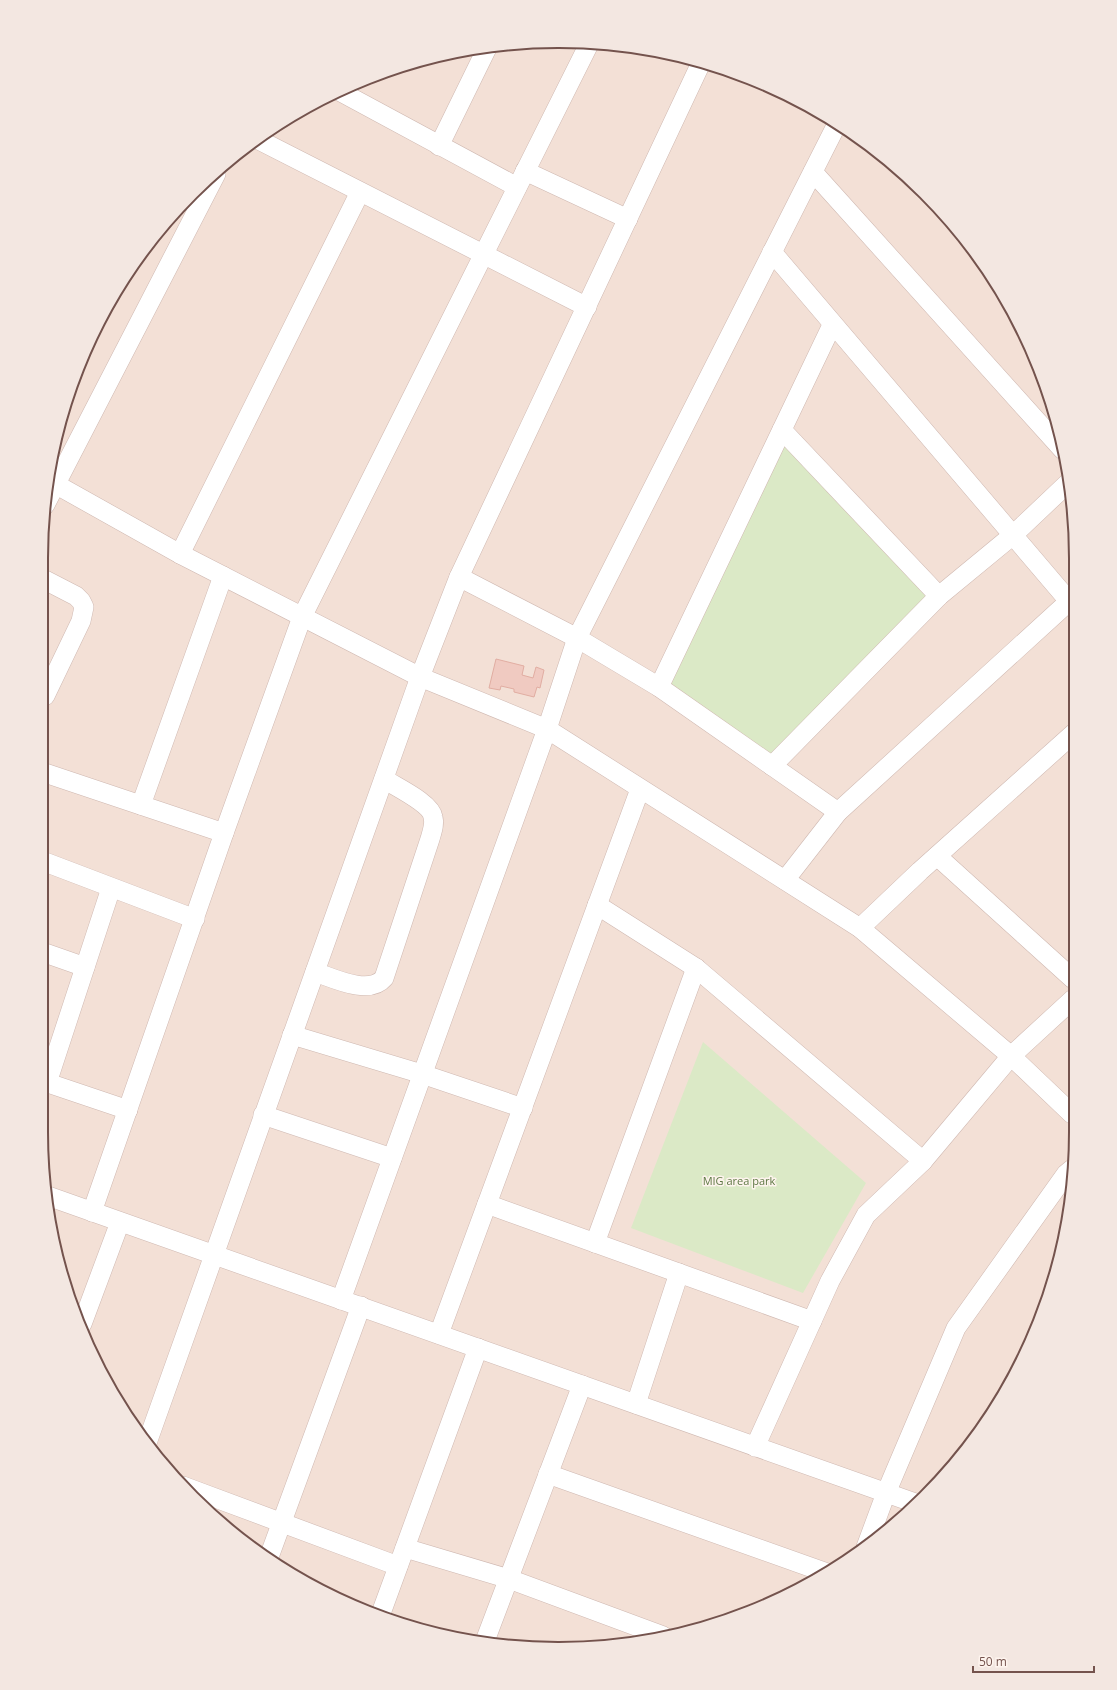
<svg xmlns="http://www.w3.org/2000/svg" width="1117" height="1690" font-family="'Open Sans',sans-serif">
<rect width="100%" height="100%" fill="#fbf0e8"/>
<!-- residential -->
<path fill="#f3e0d6" d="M525,42L626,45L725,69L817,110L900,170L969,244L1023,330L1058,425L1075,525L1072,1199L1049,1298L1023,1360L947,1473L874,1542L817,1580L692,1631L593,1648H524L425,1631L361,1610L243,1542L170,1473L128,1419L68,1298L45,1199V491L68,392L94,330L170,217L244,148L330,94L425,59Z"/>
<!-- green -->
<g fill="#dbe9c6">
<path d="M782,430L939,596L772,766L659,687Z"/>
<path d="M703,1042L866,1183L803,1293L631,1228Z"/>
</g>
<!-- building -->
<path fill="#f0cac1" stroke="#e1ada2" d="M496,659L524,666L522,675L533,678L536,667L544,670L540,688L537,687L534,697L514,692V689L501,686L500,690L489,688Z"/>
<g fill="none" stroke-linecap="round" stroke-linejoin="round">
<!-- minor casing -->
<g stroke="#cfb8b1" stroke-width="20">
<g id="minor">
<path d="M339,91L517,187"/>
<path d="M257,139L587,307"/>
<path d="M439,146L487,48"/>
<path d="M525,171L628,219"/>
<path d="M813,172L1063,450"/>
<path d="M772,252L1069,601"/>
<path d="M782,430L939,596"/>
<path d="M48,480L180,554L420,677L547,729L860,928L1011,1056L1072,1114"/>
<path d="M45,505L216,174"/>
<path d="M180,554L360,192"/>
<path d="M459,577L577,638L659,687L838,812L1075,596"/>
<path d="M45,580L76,596L81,601L84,607L81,621L45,696"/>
<path d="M659,687L832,325"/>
<path d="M772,766L939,596L1013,535L1068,483"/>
<path d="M45,773L224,833"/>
<path d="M141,805L223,576"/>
<path d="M937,856L1073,979"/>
<path d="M45,862L195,919"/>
<path d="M785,880L838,812"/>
<path d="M597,905L696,968L923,1161"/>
<path d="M860,928L920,871L1074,733"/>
<path d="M45,953L85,967"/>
<path d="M315,972C333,978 369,996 384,978L430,839C432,832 435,824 433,817C431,803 396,787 384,779"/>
<path d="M292,1035L422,1074L523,1108"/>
<path d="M45,1082L128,1110"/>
<path d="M47,1083L111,888"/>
<path d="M263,1115L392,1158"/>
<path d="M45,1195L915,1503"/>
<path d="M487,1204L812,1321"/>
<path d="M92,1212L224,833L302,617L589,44"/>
<path d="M595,1243L696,968"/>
<path d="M341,1300L547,729L577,638L837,124"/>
<path d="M82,1324L120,1222"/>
<path d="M439,1334L640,789"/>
<path d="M636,1404L679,1273"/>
<path d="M147,1443L420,677L459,577L701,63"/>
<path d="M755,1447L830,1281L866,1215L923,1161L1011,1056L1073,999"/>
<path d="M548,1474L827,1573"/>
<path d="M183,1486L398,1566"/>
<path d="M866,1547L886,1493L956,1328L1066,1174L1072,1169"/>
<path d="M405,1548L509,1579L663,1636"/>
<path d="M269,1557L361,1306"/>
<path d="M380,1616L478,1348"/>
<path d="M485,1641L582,1385"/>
</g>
</g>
<!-- minor -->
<use href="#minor" stroke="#fff" stroke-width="19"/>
</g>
<g text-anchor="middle" stroke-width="3" stroke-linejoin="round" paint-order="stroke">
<!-- park labels -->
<g font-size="11" fill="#5f7945" stroke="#fef4ee">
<text x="739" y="1185">MIG area park</text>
</g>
</g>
<!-- crop -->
<path d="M0 0H1117V1690H0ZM558 48H559A510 510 0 0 1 1069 558V1132A510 510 0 0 1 559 1642H558A510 510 0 0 1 48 1132V558A510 510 0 0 1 558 48Z" fill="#f3e7e1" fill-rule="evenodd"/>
<path fill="none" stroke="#74534d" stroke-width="2" d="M558 48H559A510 510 0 0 1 1069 558V1132A510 510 0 0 1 559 1642H558A510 510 0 0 1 48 1132V558A510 510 0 0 1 558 48Z"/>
<!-- scale -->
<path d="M973 1666v6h121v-6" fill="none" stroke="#74534d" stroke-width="2"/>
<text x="979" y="1666" font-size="12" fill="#74534d" stroke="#fef4ee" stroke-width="3" paint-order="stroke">50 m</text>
</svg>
